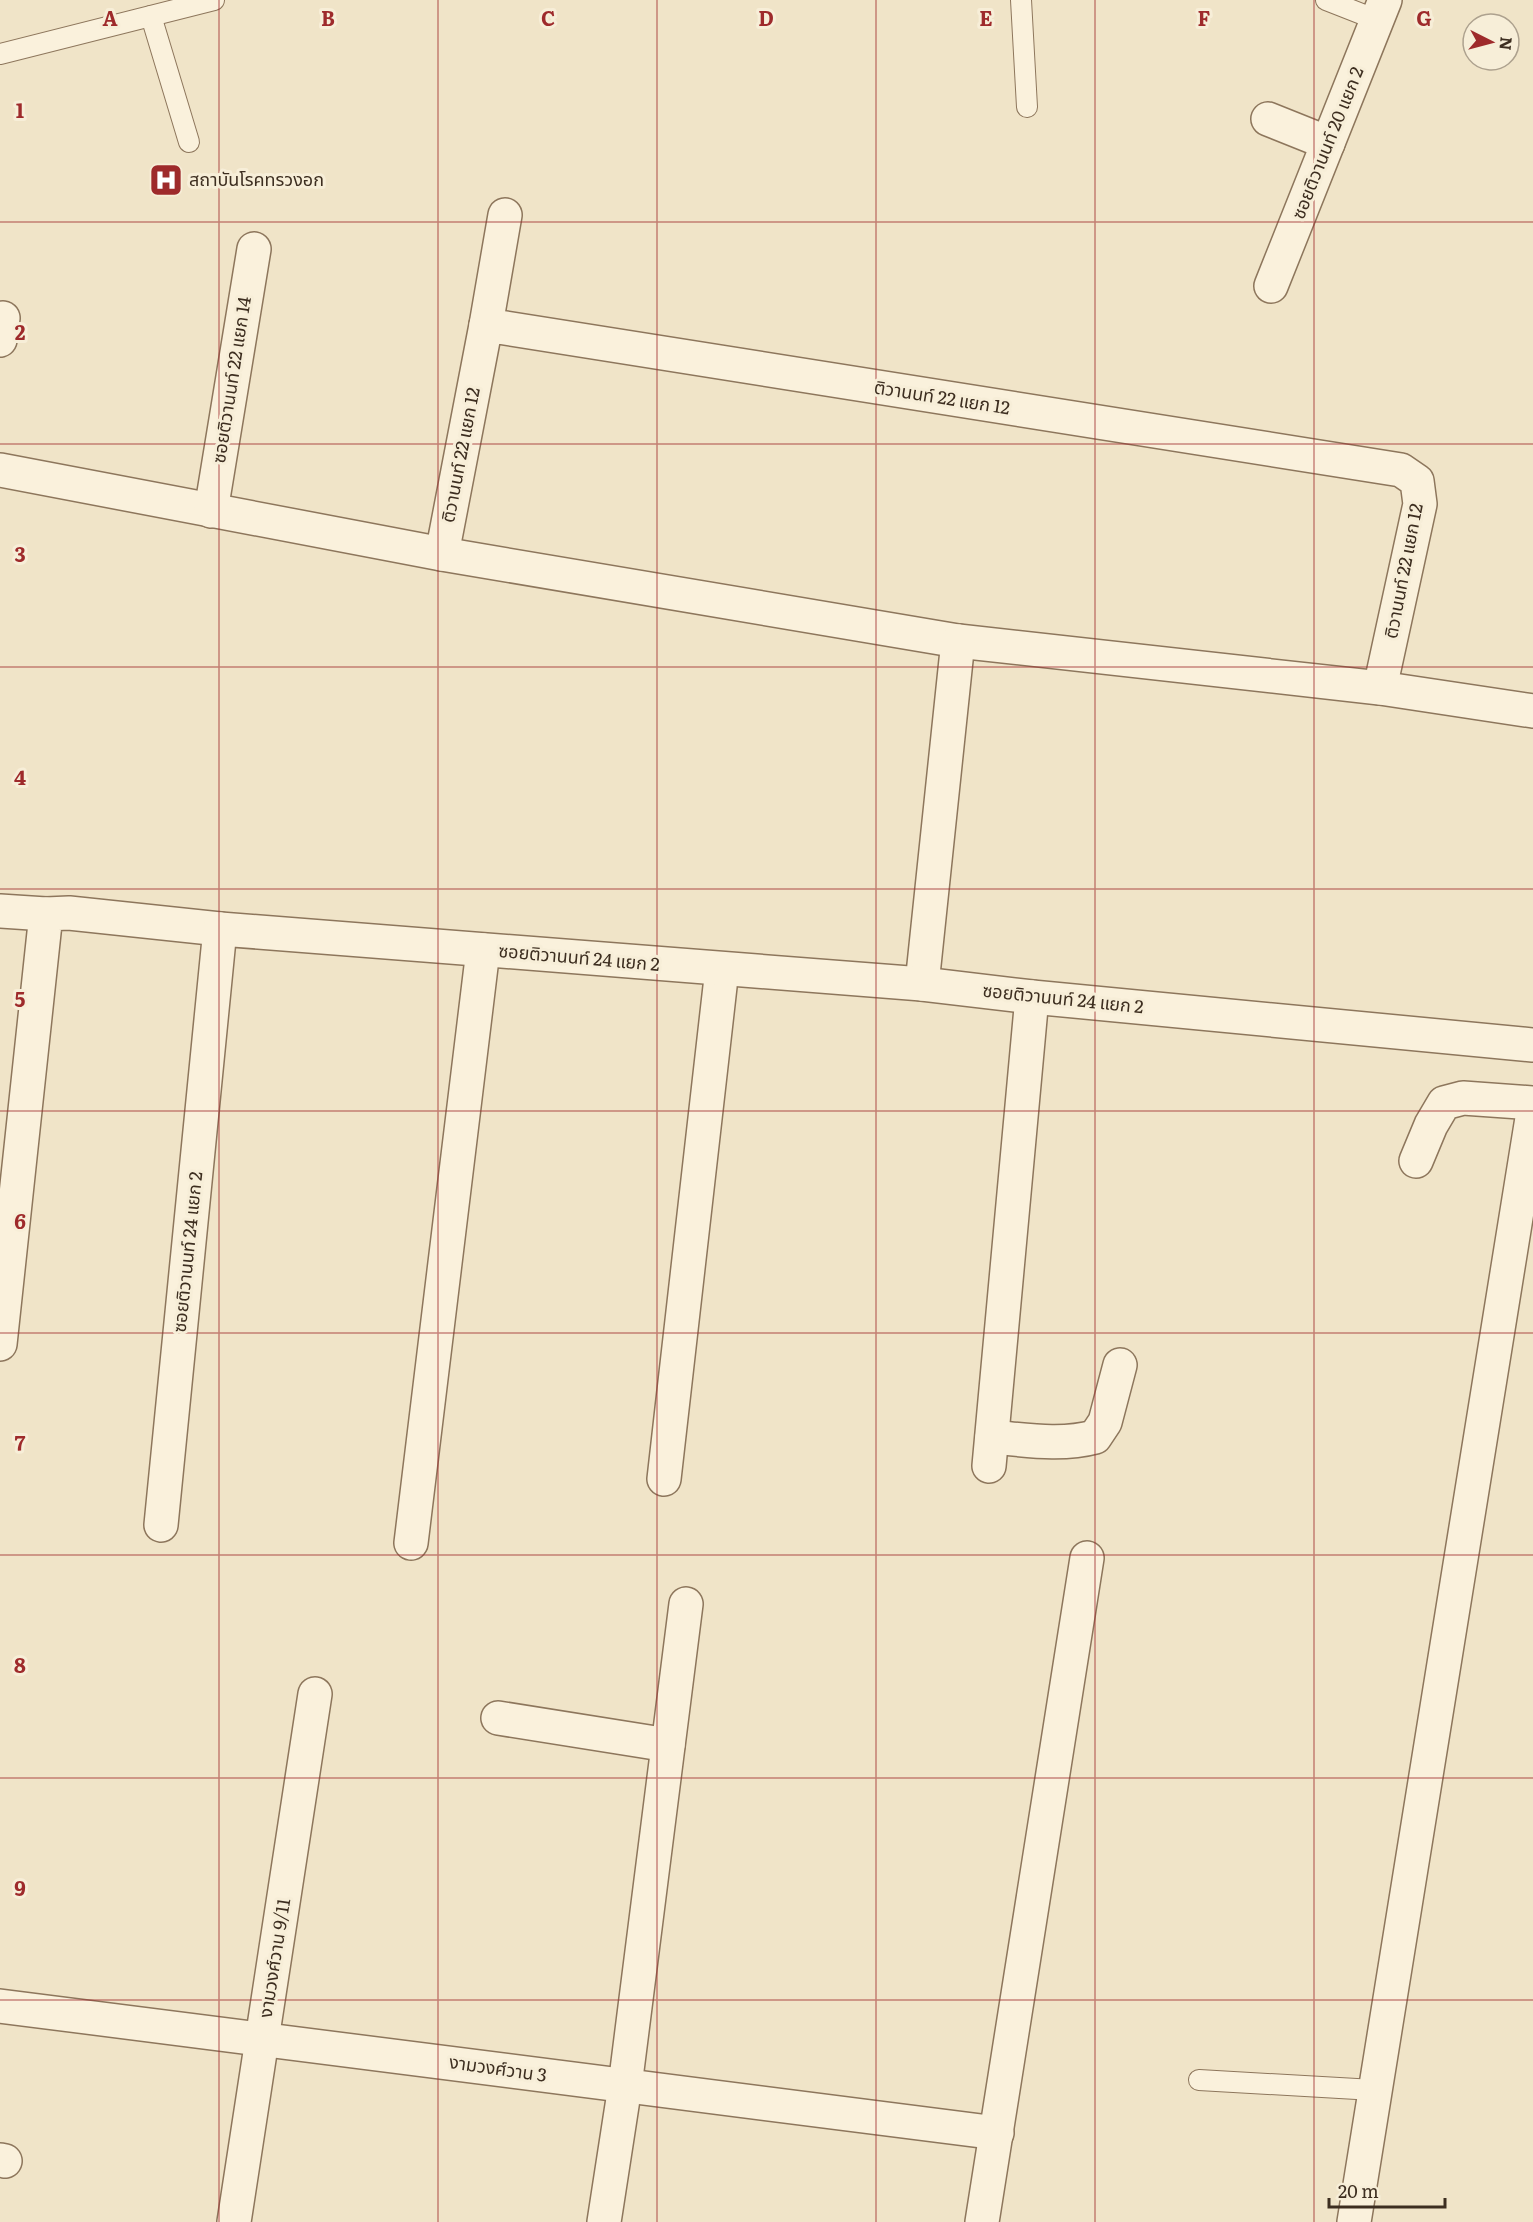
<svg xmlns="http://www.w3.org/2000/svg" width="1533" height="2222" font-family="Literata,'Noto Sans Thai',serif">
<rect width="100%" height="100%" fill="#f0e4c8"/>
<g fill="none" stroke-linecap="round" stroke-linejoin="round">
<!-- service casing -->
<g stroke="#8d765c" stroke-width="22">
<g id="service">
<path d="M1021,0L1027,107"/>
<path d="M1326,0L1377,20"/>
<path d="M151,16L189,142"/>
<path d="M0,54L214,0"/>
<path d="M1199,2080L1374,2090"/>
</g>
</g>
<!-- minor casing -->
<g stroke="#8d765c" stroke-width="36">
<g id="minor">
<path d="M1268,119L1328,143"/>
<path d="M1271,286L1385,0"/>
<path d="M486,325L505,215"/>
<path d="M0,340L3,318"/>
<path d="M0,470L442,554L958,641L1380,688L1533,711"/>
<path d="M211,511L254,249"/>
<path d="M442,554L486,325L1401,470L1417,481L1420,504L1380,688"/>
<path d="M0,911L46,914"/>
<path d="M922,984L958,641"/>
<path d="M1416,1161L1431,1125L1444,1103L1463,1098L1533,1103"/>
<path d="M0,1344L46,914L69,913L220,929"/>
<path d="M992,1437C1026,1440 1061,1446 1095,1437L1105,1422L1120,1365"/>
<path d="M989,1466L1032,997"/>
<path d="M664,1479L722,969"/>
<path d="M161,1525L220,929L922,984L1032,997L1533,1045"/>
<path d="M411,1543L483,950"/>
<path d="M498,1718L668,1745"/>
<path d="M0,2006L997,2133"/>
<path d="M0,2160L5,2161"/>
<path d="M234,2222L315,1694"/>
<path d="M604,2222L625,2086L686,1604"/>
<path d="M982,2222L1087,1558"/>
<path d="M1354,2222L1533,1112"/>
</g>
</g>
<!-- service -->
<use href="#service" stroke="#faf1dc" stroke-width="20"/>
<!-- minor -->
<use href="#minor" stroke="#faf1dc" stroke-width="33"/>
</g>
<!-- grid -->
<path fill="none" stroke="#9e2a2b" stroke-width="1.5" stroke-opacity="0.55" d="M219,0V2222M438,0V2222M657,0V2222M876,0V2222M1095,0V2222M1314,0V2222M0,222H1533M0,444H1533M0,667H1533M0,889H1533M0,1111H1533M0,1333H1533M0,1555H1533M0,1778H1533M0,2000H1533"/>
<!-- icons -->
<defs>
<g id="hospital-square" transform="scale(1.725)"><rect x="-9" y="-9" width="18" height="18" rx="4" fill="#9e2a2b" stroke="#f7eed8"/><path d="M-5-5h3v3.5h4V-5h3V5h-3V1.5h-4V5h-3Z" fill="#fff"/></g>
</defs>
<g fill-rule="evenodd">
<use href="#hospital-square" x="166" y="180"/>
</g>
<g text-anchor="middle" stroke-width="6" stroke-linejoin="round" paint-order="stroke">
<!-- street labels -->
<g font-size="18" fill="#3d2e20" stroke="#f7eed8">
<text transform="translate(1328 143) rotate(-68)" y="6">ซอยติวานนท์ 20 แยก 2</text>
<text transform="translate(232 380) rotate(-81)" y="6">ซอยติวานนท์ 22 แยก 14</text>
<text transform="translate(942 398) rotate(9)" y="6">ติวานนท์ 22 แยก 12</text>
<text transform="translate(461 455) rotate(-79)" y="6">ติวานนท์ 22 แยก 12</text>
<text transform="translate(1404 571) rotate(-79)" y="6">ติวานนท์ 22 แยก 12</text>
<text transform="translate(579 958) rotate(5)" y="6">ซอยติวานนท์ 24 แยก 2</text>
<text transform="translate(1063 999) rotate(6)" y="6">ซอยติวานนท์ 24 แยก 2</text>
<text transform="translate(188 1252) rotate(-84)" y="6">ซอยติวานนท์ 24 แยก 2</text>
<text transform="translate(275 1958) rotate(-81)" y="6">งามวงศ์วาน 9/11</text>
<text transform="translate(498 2069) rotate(8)" y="6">งามวงศ์วาน 3</text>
</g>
<!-- poi labels -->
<g font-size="18" fill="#3d2e20" stroke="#f7eed8" text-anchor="start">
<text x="189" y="186">สถาบันโรคทรวงอก</text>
</g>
</g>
<g font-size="20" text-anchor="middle" font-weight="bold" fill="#9e2a2b" stroke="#f7eed8" stroke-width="6" stroke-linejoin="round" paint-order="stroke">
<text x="110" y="26">A</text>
<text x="328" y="26">B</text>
<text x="548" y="26">C</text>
<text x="766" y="26">D</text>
<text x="986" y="26">E</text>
<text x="1204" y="26">F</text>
<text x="1424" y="26">G</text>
<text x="20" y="118">1</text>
<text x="20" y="340">2</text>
<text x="20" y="562">3</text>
<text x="20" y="785">4</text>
<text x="20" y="1007">5</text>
<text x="20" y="1229">6</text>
<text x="20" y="1451">7</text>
<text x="20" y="1673">8</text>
<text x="20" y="1896">9</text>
</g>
<!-- north arrow -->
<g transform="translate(1491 42) rotate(96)"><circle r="28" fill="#f7eed8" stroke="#ada18e" stroke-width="1.5"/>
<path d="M0-4.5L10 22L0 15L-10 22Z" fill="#9e2a2b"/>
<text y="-9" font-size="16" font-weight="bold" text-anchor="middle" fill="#3d2e20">N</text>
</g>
<!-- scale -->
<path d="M1329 2198v9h116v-9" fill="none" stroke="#3d2e20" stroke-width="3"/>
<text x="1338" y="2198" font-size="18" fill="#3d2e20" stroke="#f7eed8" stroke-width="4.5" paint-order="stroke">20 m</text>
</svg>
